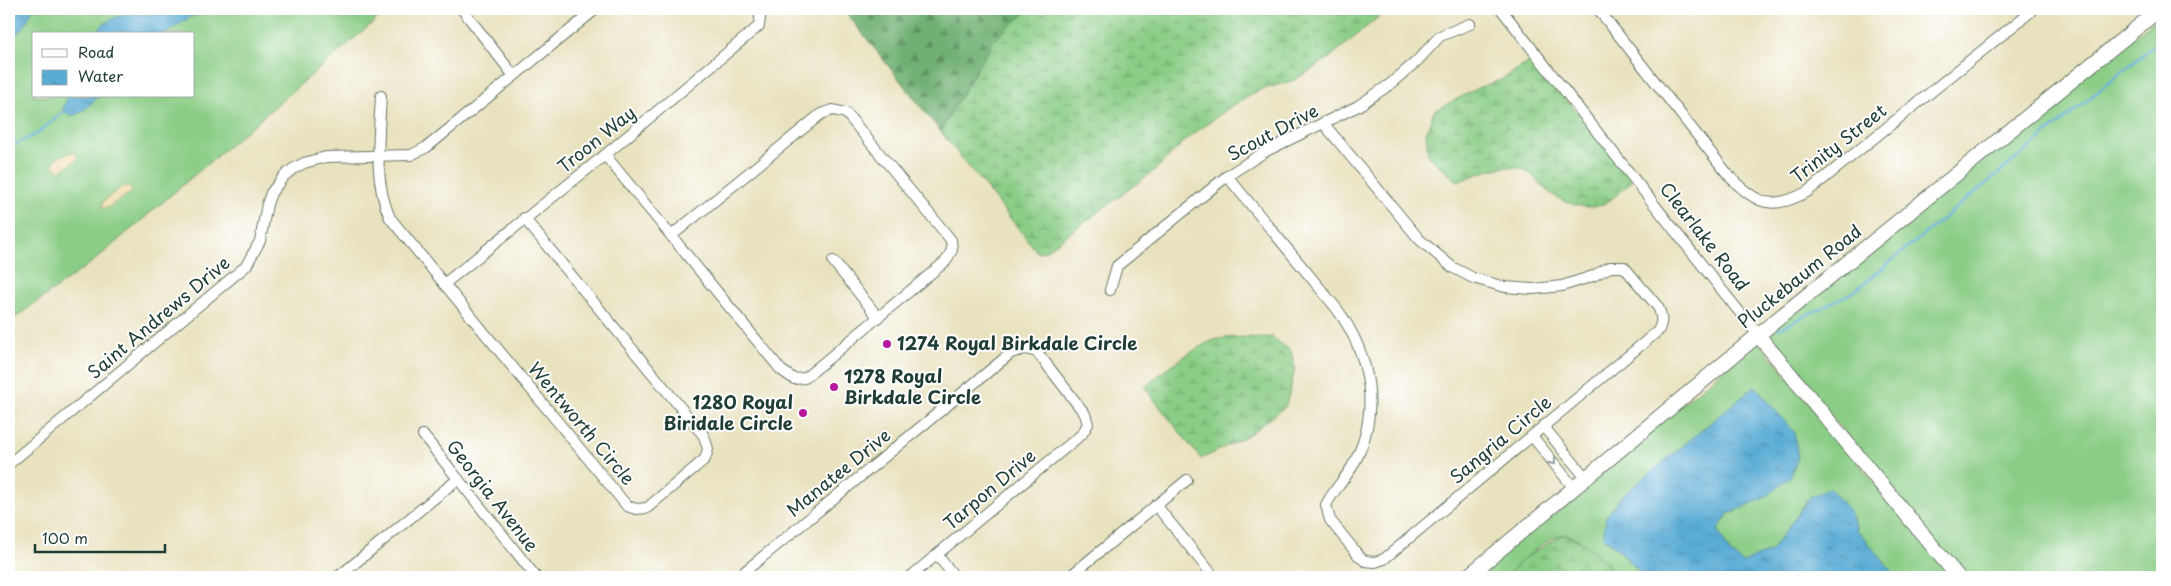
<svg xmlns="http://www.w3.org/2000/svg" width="2171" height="586" font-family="'Playpen Sans',sans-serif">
<defs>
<pattern id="forest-firs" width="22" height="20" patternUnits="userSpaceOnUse" patternTransform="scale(1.25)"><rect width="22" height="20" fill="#70b073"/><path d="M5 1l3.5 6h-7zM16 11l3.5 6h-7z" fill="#5b905f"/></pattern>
<pattern id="wetland-marsh" width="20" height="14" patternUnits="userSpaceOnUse" patternTransform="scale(1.25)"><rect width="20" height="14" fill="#8bcd86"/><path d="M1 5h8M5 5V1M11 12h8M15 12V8" fill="none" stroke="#71a86e"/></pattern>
<pattern id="sand-dots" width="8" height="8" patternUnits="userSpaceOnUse" patternTransform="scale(1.25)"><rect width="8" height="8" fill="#eeda9e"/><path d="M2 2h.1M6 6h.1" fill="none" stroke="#ccbc89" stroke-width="1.8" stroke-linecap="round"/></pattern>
<pattern id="water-ripples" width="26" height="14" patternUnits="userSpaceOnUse" patternTransform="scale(1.25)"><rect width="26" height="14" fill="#5aacd5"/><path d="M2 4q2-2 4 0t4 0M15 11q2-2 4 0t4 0" fill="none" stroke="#4a8dae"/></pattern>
</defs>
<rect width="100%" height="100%" fill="#fff"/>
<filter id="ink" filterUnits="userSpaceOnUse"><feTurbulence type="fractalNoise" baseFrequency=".02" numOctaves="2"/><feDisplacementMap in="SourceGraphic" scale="10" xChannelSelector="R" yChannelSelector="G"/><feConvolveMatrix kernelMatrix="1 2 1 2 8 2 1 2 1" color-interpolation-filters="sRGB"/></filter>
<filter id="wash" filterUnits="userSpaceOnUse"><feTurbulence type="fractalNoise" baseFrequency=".0096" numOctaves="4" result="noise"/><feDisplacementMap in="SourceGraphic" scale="20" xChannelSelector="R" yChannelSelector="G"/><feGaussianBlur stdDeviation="1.12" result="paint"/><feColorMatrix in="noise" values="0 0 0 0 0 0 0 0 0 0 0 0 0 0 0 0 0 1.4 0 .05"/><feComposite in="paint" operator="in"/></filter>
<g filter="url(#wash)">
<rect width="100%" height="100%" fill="#e9e2bf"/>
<!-- grass -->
<g fill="#8bcd86" stroke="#55855d" fill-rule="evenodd">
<path d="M9,9H383L376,20L95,260L9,322ZM34,34H194V96H34Z"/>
<path d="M2162,14V577H1964L1765,336Z"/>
<path d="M1758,341L1952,577H1897L1857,530L1850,512L1810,497L1771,551L1743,563L1730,553L1718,530L1728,514L1766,497L1603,537L1619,550L1644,577H1619C1609,565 1579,532 1561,535C1545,538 1517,565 1506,577H1475Z"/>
</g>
<!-- forest -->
<path fill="url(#forest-firs)" stroke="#487654" d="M843,9H1030L1007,28L993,42L950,114L941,132Z"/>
<!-- wetland -->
<g fill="url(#wetland-marsh)" stroke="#55855d">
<path d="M1030,9H1388L1329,58L1295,80L1260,90L1230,107L1188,138L1155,170L1047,250L1038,253L941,132L950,114L993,42L1007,28Z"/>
<path d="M1534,58L1632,181C1623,189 1613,200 1601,205C1587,211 1562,202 1550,193C1542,187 1533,174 1525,170C1507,161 1474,175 1458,182L1428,156L1426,132L1434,111L1480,87L1501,80Z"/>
<path d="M1272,337L1291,351L1295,369L1286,406L1247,436L1201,459L1145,388C1157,374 1200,343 1218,339C1235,336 1255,338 1272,337Z"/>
<path d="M1561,535C1585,538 1604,560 1619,577H1506L1522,560Z"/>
</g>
<!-- sand -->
<g fill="url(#sand-dots)" stroke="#868c69">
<path d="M72,152L78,154L77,160L60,171L54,168L53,165L56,158Z"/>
<path d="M123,186L130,187L132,192L107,208L101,207L103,202Z"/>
</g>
<!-- water -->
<g fill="url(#water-ripples)" stroke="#3c7484">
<path d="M9,9H33L24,27L9,41Z"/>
<path d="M179,9H218L190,17L165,34H95C120,0 151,23 179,9Z"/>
<path d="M68,96H99C90,103 74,126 63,109Z"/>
<path d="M1755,386L1794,432L1798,458L1790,477L1766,497L1728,514L1718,530L1730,553L1743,563L1771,551L1810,497L1830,488L1850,512L1857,530L1897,577H1644L1619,550L1603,537L1606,516L1621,497Z"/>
</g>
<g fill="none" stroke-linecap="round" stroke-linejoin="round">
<!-- stream -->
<g stroke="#5aacd5" stroke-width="2.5">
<path d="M9,148L38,133L64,111"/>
<path d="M1779,329L1855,291L2162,39"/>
</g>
</g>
</g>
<g filter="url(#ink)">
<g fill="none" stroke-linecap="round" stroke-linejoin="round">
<!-- street casing -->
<g stroke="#667765" stroke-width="12">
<g id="street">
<path d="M462,9L514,76"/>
<path d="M1501,9C1586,118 1671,227 1758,335"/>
<path d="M1598,9L1730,177C1756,204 1772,211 1807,192L2034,9"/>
<path d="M381,96C379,136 373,180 390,218L627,506L636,509L647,508L705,459L708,449L704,436L524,218"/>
<path d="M605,155L781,370L794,379L805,378L946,261L952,250L951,240L846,113L833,110L821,114L671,236"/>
<path d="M1227,176L1337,309C1371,356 1382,414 1352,467C1344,480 1333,491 1326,505L1330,520L1359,556L1365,561L1375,562L1384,559L1658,331C1663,322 1662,316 1658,307L1624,267H1610L1593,276L1562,286L1533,289L1505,287L1473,278L1452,267L1419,239L1324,124"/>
<path d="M833,261L878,317"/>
<path d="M444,284L605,155L759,26L761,9"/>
<path d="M1110,290L1117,266L1227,176L1266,151L1358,106L1389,85L1417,61L1440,36L1470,24"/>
<path d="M1543,426L1586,478"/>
<path d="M423,435L536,577"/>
<path d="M1532,436L1574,488"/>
<path d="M9,464L246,266L260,241L267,204L271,193L284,176L293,169L304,163L326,157L411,155L427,147L596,9"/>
<path d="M1156,505L1214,577"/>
<path d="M937,555L955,577"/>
<path d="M338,577L458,479"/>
<path d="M738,577L1011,353L1025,349L1037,352L1085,414L1088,424L1082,434L910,577"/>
<path d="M1069,577L1187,480"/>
</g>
</g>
<!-- secondary casing -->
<g stroke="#667765" stroke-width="16">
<g id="secondary">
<path d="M1758,335L1958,577"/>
<path d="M1467,577L1758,335L2160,9"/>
</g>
</g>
<!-- street -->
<use href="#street" stroke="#fff" stroke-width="10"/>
<!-- secondary -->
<use href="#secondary" stroke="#fff" stroke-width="14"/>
</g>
<!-- one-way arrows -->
<defs><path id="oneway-chevron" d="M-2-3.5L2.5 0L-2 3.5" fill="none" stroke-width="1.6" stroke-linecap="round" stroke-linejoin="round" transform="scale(1.25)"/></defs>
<use stroke="#8f9e9a" href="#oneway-chevron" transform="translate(1553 462) rotate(51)"/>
</g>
<!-- markers -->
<g fill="#b5179e" stroke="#fff" stroke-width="2">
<circle cx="887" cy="344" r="5"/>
<circle cx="834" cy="387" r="5"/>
<circle cx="803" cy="413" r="5"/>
</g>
<g text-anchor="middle" stroke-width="4" stroke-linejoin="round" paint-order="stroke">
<!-- street labels -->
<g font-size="18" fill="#1f3d34" stroke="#fff">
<text transform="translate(1273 133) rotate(-28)" y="6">Scout Drive</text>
<text transform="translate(597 140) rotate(-39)" y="6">Troon Way</text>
<text transform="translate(1839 144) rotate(-38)" y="6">Trinity Street</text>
<text transform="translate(1704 237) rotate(52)" y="6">Clearlake Road</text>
<text transform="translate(1800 277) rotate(-39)" y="6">Pluckebaum Road</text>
<text transform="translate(159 318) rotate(-40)" y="6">Saint Andrews Drive</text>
<text transform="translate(581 424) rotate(50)" y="6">Wentworth Circle</text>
<text transform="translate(1501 440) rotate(-40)" y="6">Sangria Circle</text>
<text transform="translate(839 473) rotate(-39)" y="6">Manatee Drive</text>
<text transform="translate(990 490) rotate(-40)" y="6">Tarpon Drive</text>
<text transform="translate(492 496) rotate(52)" y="6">Georgia Avenue</text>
</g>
<!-- poi labels -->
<g font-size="18" font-weight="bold" fill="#1f3d34" stroke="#fff" text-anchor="start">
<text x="897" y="350">1274 Royal Birkdale Circle</text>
<text x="844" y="383">1278 Royal<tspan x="844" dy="21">Birkdale Circle</tspan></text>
<text x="793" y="409" text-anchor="end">1280 Royal<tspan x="793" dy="21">Biridale Circle</tspan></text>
</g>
</g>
<!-- margin -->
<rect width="2171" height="586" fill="none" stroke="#fff" stroke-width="30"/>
<!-- legend -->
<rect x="32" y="32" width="162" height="65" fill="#ffffff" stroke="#a5b1ae"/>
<rect x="42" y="49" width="25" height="8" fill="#ffffff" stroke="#a5b1ae"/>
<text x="78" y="58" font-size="15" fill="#1f3d34">Road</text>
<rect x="42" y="70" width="25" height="15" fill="url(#water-ripples)" stroke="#a5b1ae"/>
<text x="78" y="82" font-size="15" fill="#1f3d34">Water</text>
<!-- scale -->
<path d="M35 544v8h130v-8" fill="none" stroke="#1f3d34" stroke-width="2.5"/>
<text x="42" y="544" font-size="15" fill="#1f3d34" stroke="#ffffff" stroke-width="4" paint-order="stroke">100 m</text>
</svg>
